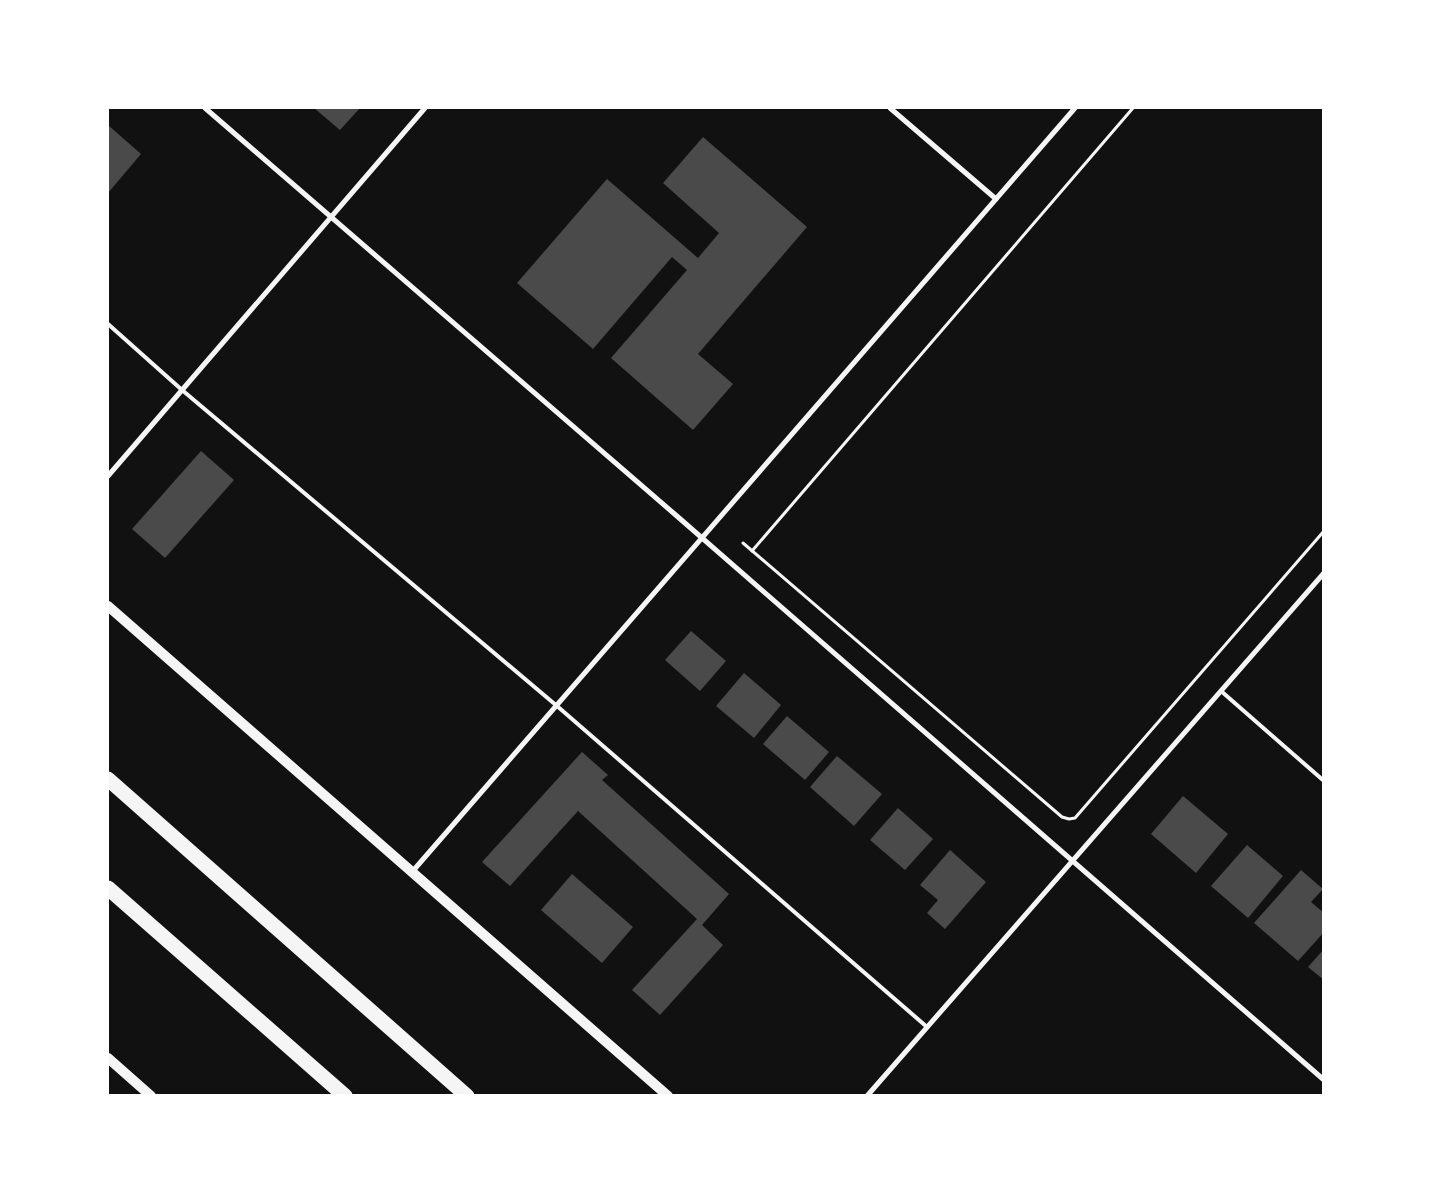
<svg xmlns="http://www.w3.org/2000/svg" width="1431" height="1203" font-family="Merriweather,serif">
<rect width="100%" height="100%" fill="#111"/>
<!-- building -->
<g fill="#4a4a4a">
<path d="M314,108H360L340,130Z"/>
<path d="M108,125L141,154L108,193Z"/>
<path d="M703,137L807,227L698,354L733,384L693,430L611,358L687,270L672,257L593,349L517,283L607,179L698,258L719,233L663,183Z"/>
<path d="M201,451L234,480L165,558L132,529Z"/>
<path d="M691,631L726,661L700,691L665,660Z"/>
<path d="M744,673L781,705L754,738L716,706Z"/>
<path d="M787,716L829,752L805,780L763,744Z"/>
<path d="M582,752L608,775L602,780L729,894L702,925L723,945L660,1015L632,990L697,919L578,811L510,886L482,862Z"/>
<path d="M837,756L882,794L854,826L810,787Z"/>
<path d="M1183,796L1228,834L1196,873L1151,834Z"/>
<path d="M898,808L933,839L905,870L870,840Z"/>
<path d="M1247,845L1283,876L1248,918L1211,886Z"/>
<path d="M950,850L986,882L945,929L927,913L938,900L920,885Z"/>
<path d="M1301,870L1323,889L1311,902L1324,913V932L1298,961L1254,923Z"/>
<path d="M572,874L633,927L602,963L541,910Z"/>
<path d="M1324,949V980L1308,967Z"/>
</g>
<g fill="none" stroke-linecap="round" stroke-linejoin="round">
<!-- path -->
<g stroke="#f5f5f5" stroke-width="3">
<path d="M743,543L1062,817L1069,819L1075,818L1324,531"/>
<path d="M752,551L1133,108"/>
</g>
<!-- service -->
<g stroke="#f5f5f5" stroke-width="4">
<path d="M108,324L182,390L557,706L927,1027"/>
<path d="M1221,691L1324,781"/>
</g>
<!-- minor -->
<g stroke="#f5f5f5" stroke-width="5">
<path d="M205,108L678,517L1324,1080"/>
<path d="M890,108L996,199"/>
<path d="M108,476L425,108"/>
<path d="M412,872L1075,108"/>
<path d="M867,1096L1324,573"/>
</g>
<!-- secondary -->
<g stroke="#f5f5f5" stroke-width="10">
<path d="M108,606L668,1096"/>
<path d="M108,1058L151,1096"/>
</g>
<!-- motorway -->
<g stroke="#f5f5f5" stroke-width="15">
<path d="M108,779L467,1096"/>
<path d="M108,888L345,1096"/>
</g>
</g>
<!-- border -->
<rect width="1431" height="1203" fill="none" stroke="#ffffff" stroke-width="218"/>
</svg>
